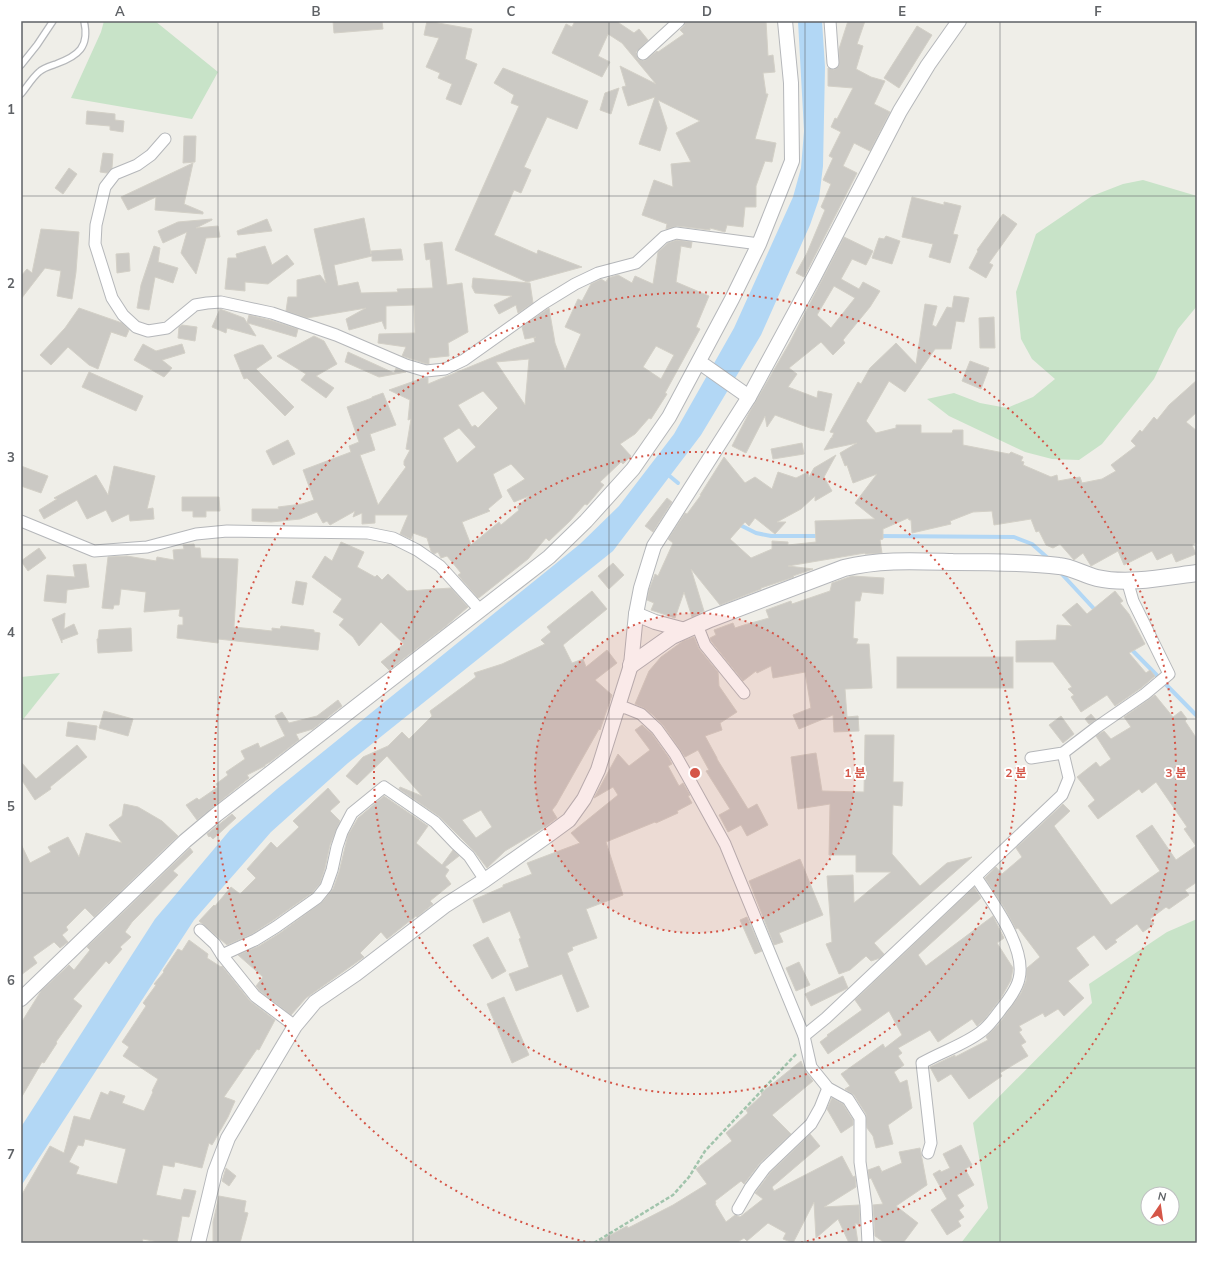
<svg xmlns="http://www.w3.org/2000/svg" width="1218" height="1264" font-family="Mulish,'Noto Sans KR',sans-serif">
<rect width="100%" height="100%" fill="#efeee8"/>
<!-- green -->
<g fill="#c8e3c8" fill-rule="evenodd">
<path d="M104,21H155L218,72L192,119L71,98L101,32Z"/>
<path d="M1143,180L1197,196V306L1178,329L1154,379L1102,444L1079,460L1052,459L1025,452L949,416L927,399L954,393L980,403L1007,408L1033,397L1055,379L1032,359L1021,339L1016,292L1036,234L1092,196L1123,184Z"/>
<path d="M60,673L21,722V677Z"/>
<path d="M1197,919V1243H961L988,1208L973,1123L1092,1003L1089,984L1167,932ZM1148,1194H1172V1218H1148Z"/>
</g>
<!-- water -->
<path fill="#b2d7f5" d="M798,21H822L825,67L823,166L819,199L810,225L761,335L701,435L613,551L348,763L271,832L194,920L21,1186V1127L155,919L230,830L277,789L580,544L619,506L674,434L734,328L793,197L801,168L804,131Z"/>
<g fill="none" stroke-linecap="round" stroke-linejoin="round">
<!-- stream -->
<g stroke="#b2d7f5" stroke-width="4">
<path d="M666,473L678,483"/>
<path d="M738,524L756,533L771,536H821"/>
<path d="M878,536L1014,537L1032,544L1050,560"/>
<path d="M1059,571L1097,612"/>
<path d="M1130,648L1197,716"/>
</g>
</g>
<!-- building -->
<g fill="#cbc9c4" stroke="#d3d0c7" fill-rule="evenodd">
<path d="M333,21H382L383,29L334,33Z"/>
<path d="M427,21L472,29L465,59L477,64L461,105L446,99L452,84L438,78L440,73L426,67L439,38L424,35Z"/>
<path d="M575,21H616L634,33L639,29L648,40L636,52L638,59L644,61L657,51L658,52L684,34L680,30L684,26L686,21H766L768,56L773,55L775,72L763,73L766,94H768L755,139L776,143L772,162L765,161L756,186V207H745L743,227L727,225L725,232L710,228V230L677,226L666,229L667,224L642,215L654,180L673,187L671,164L691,162L676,133L700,121L658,100L667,128L660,151L639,144L655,97L628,106L622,87L626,86L620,66L656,84L622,43L608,34L598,56L610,62L602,77L552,53L566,24L572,27Z"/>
<path d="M848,21H865L857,44L863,46L856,69L871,77L885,81L874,104L890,112L870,151L854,143L843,166L857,173L804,277L796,273L807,253L825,210L821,207L831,184L823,180L833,158L829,156L841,132L831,127L835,118L837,119L853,88L828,86V68L834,70L839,66V49Z"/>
<path d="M917,26L932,35L899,88L884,78Z"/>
<path d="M503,68L588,101L577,129L547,117L524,167L531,170L521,193L514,190L494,235L537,254L538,250L582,267L527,282L455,250L519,106L511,103L514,95L494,83Z"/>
<path d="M619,88L611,114L600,110L605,93Z"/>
<path d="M87,111L115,114V120L124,121L123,132L110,130V126L86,124Z"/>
<path d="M184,136H196L195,162L183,163Z"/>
<path d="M103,153L113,154L112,168L107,173L100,172Z"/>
<path d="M193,163L184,204L203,212V214L155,210L156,197L128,210L121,197Z"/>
<path d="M69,168L77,174L63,194L55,188Z"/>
<path d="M912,197L944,205V202L961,206L953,234L958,235L950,263L929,257L933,244L902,237Z"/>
<path d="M1003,214L1017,224L989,263L993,265L986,278L969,268L978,251L977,250Z"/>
<path d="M364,218L371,254V251L401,249L403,260L372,261V256L334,265L338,286L358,282L361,293L398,292L397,289L433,288L430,259L426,260L424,244L442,242L447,285L462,283L468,332L448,343L449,356L429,358V364H427L402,356L406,347L378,343L379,334L415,333L414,305L386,306V329H385L382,321L349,330L346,319L366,308L307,318L286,311L288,297H297V280L320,275L326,283L314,229Z"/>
<path d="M212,219V220L196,228L218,226L220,237L206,238L196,274L181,253L187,232L163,243L158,231L178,222Z"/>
<path d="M267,219L272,231L238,235L237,231Z"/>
<path d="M41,229L79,232L76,272L72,299L57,296L61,271L45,268L21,299V276L27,269L32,273Z"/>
<path d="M886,236L900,241L892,264L872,258L879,238L884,239Z"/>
<path d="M844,237L873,251L866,265L852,259L841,279L859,289L863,282L880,291L870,307L843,340L845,343L833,355L821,342L789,368L797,374L788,387L817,398L818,391L832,394L824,431L810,428L775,415L767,427L765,416L746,453L732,446L749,413L790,342ZM834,286L855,298L831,328L817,315Z"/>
<path d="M677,240L692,242L691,248L681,246L676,282L709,296L696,327L700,329L665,393L667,394L651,419L649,418L635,434L620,444L631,456L623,464L621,462L600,482L604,485L587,505L585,504L570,521L549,541L546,538L528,559L480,597L478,598L463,581L458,575L461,573L447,556L441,558L438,552L434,554L431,551L427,538L413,533L411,539L400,534L408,515H375V523L362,524V513L353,517L355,511L330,525L327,521L323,523L317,512L300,519L271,522L252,521V509H279L278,507L302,504L314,500L303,470L351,452L349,446L359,442L347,407L372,398V397L383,393L396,425L370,434L375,450L360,455L378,505L406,467L404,465V461L410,450L406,449L411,419L408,420L410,400L389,390L423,378H428V384L513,349L535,342L534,338L536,337L525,339L522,327L549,308L555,343L565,370L581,334L565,327L578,299L582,301L591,284L601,279L606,282L608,278L618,275L632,283L635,276L653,284L658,252L668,243ZM656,346L674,355L661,379L643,367ZM529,359L525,405L496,362ZM483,391L498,408L478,428L475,425L472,427L458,405ZM459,428L476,447L457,463L443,438ZM511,464L525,479L507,490L514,502L529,496L517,507L519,510L501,525L499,522L471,545L462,522L490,511L488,509L502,497L493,474Z"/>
<path d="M154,246L160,248L158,262L178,268L173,283L155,277L149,310L137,308L141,285Z"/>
<path d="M265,246L272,265L287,255L294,264L268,284L245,282V291L225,289L228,258H237L236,254Z"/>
<path d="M129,253L130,271L117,273L116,254Z"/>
<path d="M473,278L530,283L533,303L518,313L516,305L499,314L494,305L512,296L475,293L472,287Z"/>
<path d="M954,296L969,298L964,322L956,321L951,349H935L905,392L889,381L866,421L876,433L896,428V425H921V433H952L953,430H963V445L1009,454L1011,452L1023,457L1021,461L1024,462L1023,465L1051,477L1057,475L1058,481L1080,477L1082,483L1102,479L1116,471L1111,465L1136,446L1131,441L1140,430L1142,432L1154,417L1157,420L1169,405L1197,380V412L1186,422L1197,431V542L1192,545L1196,554L1176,562L1172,553L1157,560L1152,551L1124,565L1118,551L1091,566L1083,553L1074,560L1060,544L1053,548L1046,545L1039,531L1036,532L1031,519L994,525L992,511L973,512L950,521L951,524L912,533L911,520H909L908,518L883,529V539L880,540L882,553L867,554H865V553L788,566L813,569L793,576L794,577L761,588V589L720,605L691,569L704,611L692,617L684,592L675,618L651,610L654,603L647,600L649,590L655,574L658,576L673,543L668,539L685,513L687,514L701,495H700L724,457L745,483L755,477L772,489L778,472L796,478L808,472L809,477L814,468L836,455L824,477L832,491L815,501V496L801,509L777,522H786L775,534L755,518L749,526L745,522L730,539L751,558L772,549V541L788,542V545L816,542L815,521L875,519L855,503L877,474L853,483L847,465L845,466L840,453L857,443L824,450L831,438L833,437H832L834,433L830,432L858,382L861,384L870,368L896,343L916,364L925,304L937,306L932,325L936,327L947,307L952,308Z"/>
<path d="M79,308L122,323L129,330L126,337L111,332L98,369L89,365L68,347L51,365L40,355L65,328Z"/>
<path d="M220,309L244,318L247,323L249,315L270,320L298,329L296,337L248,323L256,336L227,328L226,333L212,327Z"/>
<path d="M994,317L995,348H980L979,318Z"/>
<path d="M182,325L197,327L195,341L178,338L179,327Z"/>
<path d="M314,336L324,341L337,364L316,376L334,388L326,398L301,380L306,374L277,356Z"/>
<path d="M143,344L156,351L182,344L185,353L162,360L172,368L164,377L134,360Z"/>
<path d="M259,345H263L272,358L256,369L294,407L285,416L247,378L244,379L234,355Z"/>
<path d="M348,352L394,373L396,368L406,372L379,377L345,362Z"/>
<path d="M970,361L989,368L981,389L962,381Z"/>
<path d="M89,372L143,396L136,411L82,387Z"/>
<path d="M288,440L295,454L273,465L266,451Z"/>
<path d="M802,443L804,454L773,459L771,449Z"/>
<path d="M21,466L48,476L41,493L21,486Z"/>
<path d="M114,466L155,476L147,509L153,508L154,519L130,521L129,514L112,522L106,510L87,519L77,500L44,519L39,510L57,499L54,498L96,475L108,495Z"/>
<path d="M182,497H219L220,511H206V517H193V511H182Z"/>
<path d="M667,498L672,502L653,532L645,526Z"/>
<path d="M341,542L364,552L357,567L375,577L377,575L382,580L388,574L407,591L451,588L468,607L446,626L389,670L381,662L404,644L381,622L359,646L353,637L339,625L344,619L333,612L342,599L312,577L325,556L332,561Z"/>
<path d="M194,544L195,548H200L201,558L238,559L234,627L272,631V628L280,629L281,626L314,630V632L320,633L318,650L218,639V643L177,638L178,625H183V617L179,616L180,609L144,612L146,592L121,589L119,605H114L113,609L102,608L108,557L127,556L156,561L157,557L174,560L173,550L184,549L183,545Z"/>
<path d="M39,548L46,558L28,571L21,561Z"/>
<path d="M613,563L624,575L609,589L598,576Z"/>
<path d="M86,564L89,587L67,590L66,603L44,601L47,575L75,577L73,565Z"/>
<path d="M852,576L884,578L883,594L862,592L860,601H855L853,638L858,639L856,644H869L872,688L845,689L847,717L858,716L859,731L834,732L833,715L799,729L793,715L811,708L805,672L773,678L771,666L757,673L756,671L743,681L711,641L710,638L716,635L714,630L733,623L735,628L744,625L769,618L766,610L791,601L792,604L830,591L832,583Z"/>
<path d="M296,581L307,583L303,605L292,603Z"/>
<path d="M592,591L607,609L563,645L572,663L583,659L586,667L607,650L617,663L595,680L612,695L600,730L599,729L556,805L552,810L557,818L545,827L505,851L487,868L474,851L440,817L399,789L400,787L422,796L387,756L357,785L346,776L363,757L388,746L402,732L409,739L432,716L430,711L476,677L474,673L502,664L545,644L541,640L551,632L547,627ZM481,810L492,827L476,838L462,820Z"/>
<path d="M1115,591L1123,601L1120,603L1129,614L1145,644L1129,653L1146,673L1150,670L1155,676L1141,688L1115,706L1107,695L1081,712L1071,697L1074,695L1068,689L1072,687L1053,662H1016V641L1056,640L1057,625L1072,626L1062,615L1077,603L1087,614Z"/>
<path d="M65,613L64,629L74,624L78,634L62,640V643L52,619Z"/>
<path d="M131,628L132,651L98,653L97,639H98L99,630Z"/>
<path d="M694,637L699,649L718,672L719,686L737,712L720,723L722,730L705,736L717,758V759L748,809L757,804L768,825L747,836L741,825L728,832L719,815L730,809L706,771L709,770L698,750L685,757L663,725L654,716L644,708L635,704L649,671L661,657L683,641Z"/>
<rect x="897" y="657" width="116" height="31"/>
<path d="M1155,695L1173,717L1181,711L1187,719L1185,721L1197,739V882L1185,890L1189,895L1169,909L1166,907L1150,919L1154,924L1143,932L1137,924L1115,940L1117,942L1106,950L1094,935L1076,948L1089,965L1068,981L1084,998L1064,1016L1058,1009L1045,1017L1043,1013L1019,1026L1022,1030L1019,1032L1026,1042L1021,1045L1028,1056L1000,1073L1002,1076L969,1099L951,1074L938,1082L930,1067L955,1055V1057L988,1040L986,1037L998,1025L1021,993L1026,981L1027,968L1040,957L1018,928L1016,929L1005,909L985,878L996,867L1002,874L1022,857L1016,848L1063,804L1070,811L1054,826L1111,905L1160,871L1136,836L1152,825L1176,860L1196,846L1184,829L1187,827L1156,782L1142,793L1139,789L1098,819L1088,806L1095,800L1077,777L1096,762L1100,767L1111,759L1096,736L1104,731L1111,739L1131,727L1124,717Z"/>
<path d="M338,700L342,706L313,729L296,734L299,740L270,762L265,765V766L247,775L249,778L197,820L186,805L197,798L199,800L218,787L216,784L228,775L226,772L245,759L241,751L258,743L260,748L285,736L275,716L282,712L289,723L317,716Z"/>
<path d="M104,711L133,719L128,736L99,728Z"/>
<path d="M1091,714L1096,720L1089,724L1085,719Z"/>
<path d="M1061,716L1074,734L1063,743L1049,725Z"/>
<path d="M68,722L97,726L95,740L66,736Z"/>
<path d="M642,725L652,734L669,758L672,764L668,766L679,786L683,783L690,795L688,796L692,803L677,811L678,813L656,823L655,822L606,842L623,895L586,909L597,938L572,947L573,950L567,953L589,1007L577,1012L562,974L516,991L509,974L529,967L519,939L521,938L510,911L483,923L473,900L503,887V885L532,874L527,863L580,843L571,833L618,795L613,787L594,798L618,754L629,766L650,750L635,730Z"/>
<path d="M865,735H894L893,782H903L902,806L893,805L892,854L920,886L947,863L972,857L874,943L884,954L880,958L871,961L866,956L850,970L839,974L826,944L832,942L827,876L853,875L854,903L891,872H856V855H829L830,804L798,809L791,757L816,753L822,791L864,792Z"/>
<path d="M77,745L87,757L50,787L51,789L35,800L21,779V762L36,779Z"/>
<path d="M328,788L340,802L330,811L340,821L330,845L325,868L320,884L312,893L272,921L252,934L227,945L199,921L214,905L215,906L231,887L240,894L256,878L247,869L271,842L277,848L299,827L293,821Z"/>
<path d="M384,796L428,826L416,843L442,865L453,850L459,856L445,867L449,870L445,876L451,884L430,901L433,904L417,917L416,916L387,939L381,932L360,953L364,957L306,998L291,1015L260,991L256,986L263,977L238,955L259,946L280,933L322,902L333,889L339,872L348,835L358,818Z"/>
<path d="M124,804L138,807L162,821L178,836L94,917L85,908L66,927L68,930L62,935L68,942L60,948L54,942L33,957L37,963L21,975V844L30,863L51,852L48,847L68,837L79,857L86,833L122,843L109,825L122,816Z"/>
<path d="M232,814L236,818L213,839L210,836L209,837L207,834Z"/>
<path d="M190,848L193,852L173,871L178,875L132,922L125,932L131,937L120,947L122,949L109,964L106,961L73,999L82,1006L56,1042L57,1043L44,1063L42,1062L21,1098V1023L41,991L69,965L74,970L90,950L87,947Z"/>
<path d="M800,859L823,915L779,933L783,942L774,945L749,881Z"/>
<path d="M974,887L981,898L918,955L926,966L993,916L1004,938L997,943L1013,968L1011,980L1001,998L985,1019L977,1026L972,1019L938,1042L930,1030L898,1048L902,1053L898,1056L904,1065L894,1072L900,1083L907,1080L912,1108L888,1125L893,1144L876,1148L873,1136L867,1128L866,1114L854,1095L845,1089L850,1086L841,1074L883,1044L885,1048L902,1035L889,1011L828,1054L820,1042L828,1036L827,1035L862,1010L855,1000Z"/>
<path d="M747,917L762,951L755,954L740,920Z"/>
<path d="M488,937L506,971L492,979L473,945Z"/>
<path d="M189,940L208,954L207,958L221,967L222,966L250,1001L275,1020L259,1050L257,1049L224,1097L235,1101L228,1117L212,1145L209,1143L202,1168L175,1162L174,1167L163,1165L156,1195L181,1200L184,1189L196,1191L189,1217L182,1216L177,1243H163L143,1239L142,1243H21V1196L50,1146L64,1153L74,1116L90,1120L101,1092L108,1095L110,1091L125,1096L122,1103L144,1111L153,1092L152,1091L158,1079L123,1056L129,1047L122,1042L146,1006L143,1003L156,985L154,984L164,972L163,971L178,949L182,951ZM85,1139L126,1149L117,1184L76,1174L79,1167L69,1162L78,1145L83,1146Z"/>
<path d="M799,962L810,985L796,991L786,968Z"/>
<path d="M843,976L848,988L811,1006L805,994Z"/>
<path d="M504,997L529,1055L512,1063L487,1004Z"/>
<path d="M801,1061L805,1071L813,1081L772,1115L791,1134L760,1163L744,1184L741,1181L715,1201L716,1203L715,1204L726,1222L735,1215L740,1217L763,1199L755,1193L770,1173L810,1134L820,1146L772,1187L774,1191L842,1156L853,1177L855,1176L856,1187L824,1207L859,1205L860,1226L855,1223L858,1243H849L838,1219L816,1238L814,1202L793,1243L783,1239L786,1233L768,1223L747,1241L744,1238L736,1243H596L627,1226L628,1228L673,1205L707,1184L696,1169L732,1141L726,1133L748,1113L746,1110L762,1095L761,1093Z"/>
<path d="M832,1098L843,1104L853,1120V1125L841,1133L827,1109Z"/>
<path d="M961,1145L972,1165L965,1169L974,1185L957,1195L964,1206L959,1210L964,1217L958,1221L961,1226L947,1235L931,1210L947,1199L933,1174L940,1170L941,1172L950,1168L943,1154Z"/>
<path d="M920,1148L927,1185L896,1206L918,1223L903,1243H885L875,1236L873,1205L883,1204L871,1178L869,1179L868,1170L879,1166L882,1172H881L902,1163L899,1152Z"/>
<path d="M226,1168L236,1176L229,1186L222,1181Z"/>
<path d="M219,1196L246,1201L244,1212L248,1213L240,1243H213V1222Z"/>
</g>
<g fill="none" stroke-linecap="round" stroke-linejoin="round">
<!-- service casing -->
<g stroke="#b5b7ba" stroke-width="8">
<g id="service">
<path d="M21,65L37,45L53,21"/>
<path d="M21,94C27,87 32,78 39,72C43,68 50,66 56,64C78,56 90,47 84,21"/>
</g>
</g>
<!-- minor casing -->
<g stroke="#b5b7ba" stroke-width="13">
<g id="minor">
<path d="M830,21L833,63"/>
<path d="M643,54L679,21"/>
<path d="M165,139L151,155L137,165L115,174L105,187L96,225L95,244L112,298L123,315L136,327L148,331L167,328L195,305L207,303L221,302L272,313L336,335L406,365L426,371L445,369L464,360L544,303L575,284L598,273L636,263L664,237L676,233L759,244"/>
<path d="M21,521L94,551L147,547L196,534L227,531L368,533L393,538L417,550L440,566L480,610"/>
<path d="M697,625L705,645L744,693"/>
<path d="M618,707L626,708L641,714L657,729L675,754L688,777L725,844L804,1036L811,1067L828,1088L848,1099L860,1118V1162L866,1205L868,1243"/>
<path d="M1031,758L1063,753L1097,727L1145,694L1169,674L1133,601L1127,580"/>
<path d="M200,930L215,944L222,955L255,996L295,1026"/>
<path d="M222,955L255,940L276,927L317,898L326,887L332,870L337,847L342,832L352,813L384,787L435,822L456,844L469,856L485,880"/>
<path d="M804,1036L826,1018L1062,795L1069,778L1063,753"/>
<path d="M928,1153L931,1143L922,1063C941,1052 966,1044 982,1031C990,1025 996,1016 1002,1008C1008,1001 1017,988 1019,979C1027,948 992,902 976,877"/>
<path d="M738,1209L750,1188L765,1168L811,1124L820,1108L828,1088"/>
</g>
</g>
<!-- tertiary casing -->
<g stroke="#b5b7ba" stroke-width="16">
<g id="tertiary">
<path d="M699,363L705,366L749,397"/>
<path d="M636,614L655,622L685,630"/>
<path d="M21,999L185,841L216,815L549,557L586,521L633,469L669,417L732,299L759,244L792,161L791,83L785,21"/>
<path d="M198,1243L215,1172L228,1138L295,1026L315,1002L356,974L446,905L485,880L550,834L569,820L584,799L598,770L631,665L636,614L641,588L654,546L749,397L814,277L900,111L928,65L959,21"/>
</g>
</g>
<!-- secondary casing -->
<g stroke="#b4b6ba" stroke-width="18">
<path id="secondary" d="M631,665L672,636L710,619L844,568C880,559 916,561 953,562C988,562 1024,562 1059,566C1072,567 1084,575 1097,578C1128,585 1166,577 1197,573"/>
</g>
<!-- path -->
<path stroke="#a1c4ac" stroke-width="2.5" stroke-dasharray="4 2" stroke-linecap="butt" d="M594,1243L673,1195L689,1177L705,1151L797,1053"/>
<!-- service -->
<use href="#service" stroke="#fff" stroke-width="5.5"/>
<!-- minor -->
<use href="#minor" stroke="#fff" stroke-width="11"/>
<!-- tertiary -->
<use href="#tertiary" stroke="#fff" stroke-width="14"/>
<!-- secondary -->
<use href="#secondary" stroke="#fff" stroke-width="16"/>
</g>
<!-- grid -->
<path fill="none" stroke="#5f6266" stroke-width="1" stroke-opacity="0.55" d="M218,21V1243M413,21V1243M609,21V1243M805,21V1243M1000,21V1243M21,196H1197M21,371H1197M21,545H1197M21,719H1197M21,893H1197M21,1068H1197"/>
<!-- distance rings -->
<circle cx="695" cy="773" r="160" fill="#d55648" fill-opacity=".12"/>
<g fill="none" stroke="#d55648" stroke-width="2" stroke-dasharray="2 4">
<circle cx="695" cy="773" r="160"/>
<circle cx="695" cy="773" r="321"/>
<path d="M591 1243A481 481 0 1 1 799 1243"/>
</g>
<circle cx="695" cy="773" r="6" fill="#d55648" stroke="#fff" stroke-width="2"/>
<g font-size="12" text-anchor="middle" font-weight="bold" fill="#d55648" stroke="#fff" stroke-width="4" stroke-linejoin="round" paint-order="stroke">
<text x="855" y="777">1 분</text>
<text x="1016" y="777">2 분</text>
<text x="1176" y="777">3 분</text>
</g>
<!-- border -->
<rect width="1218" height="1264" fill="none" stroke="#ffffff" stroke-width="44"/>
<!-- north arrow -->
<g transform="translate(1160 1206) rotate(13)"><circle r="19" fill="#ffffff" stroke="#bfc0c2"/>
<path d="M0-3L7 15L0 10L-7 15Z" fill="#d55648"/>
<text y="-6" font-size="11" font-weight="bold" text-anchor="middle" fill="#5f6266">N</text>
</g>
<rect x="22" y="22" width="1174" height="1220" fill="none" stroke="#5f6266" stroke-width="1.5"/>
<g font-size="13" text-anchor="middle" font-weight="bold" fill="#5f6266">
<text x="120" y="16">A</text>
<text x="316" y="16">B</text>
<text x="511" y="16">C</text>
<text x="707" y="16">D</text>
<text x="902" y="16">E</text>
<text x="1098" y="16">F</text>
<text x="11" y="114">1</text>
<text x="11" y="288">2</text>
<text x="11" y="462">3</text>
<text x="11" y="637">4</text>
<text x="11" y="811">5</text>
<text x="11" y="985">6</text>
<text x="11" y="1159">7</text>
</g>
</svg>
